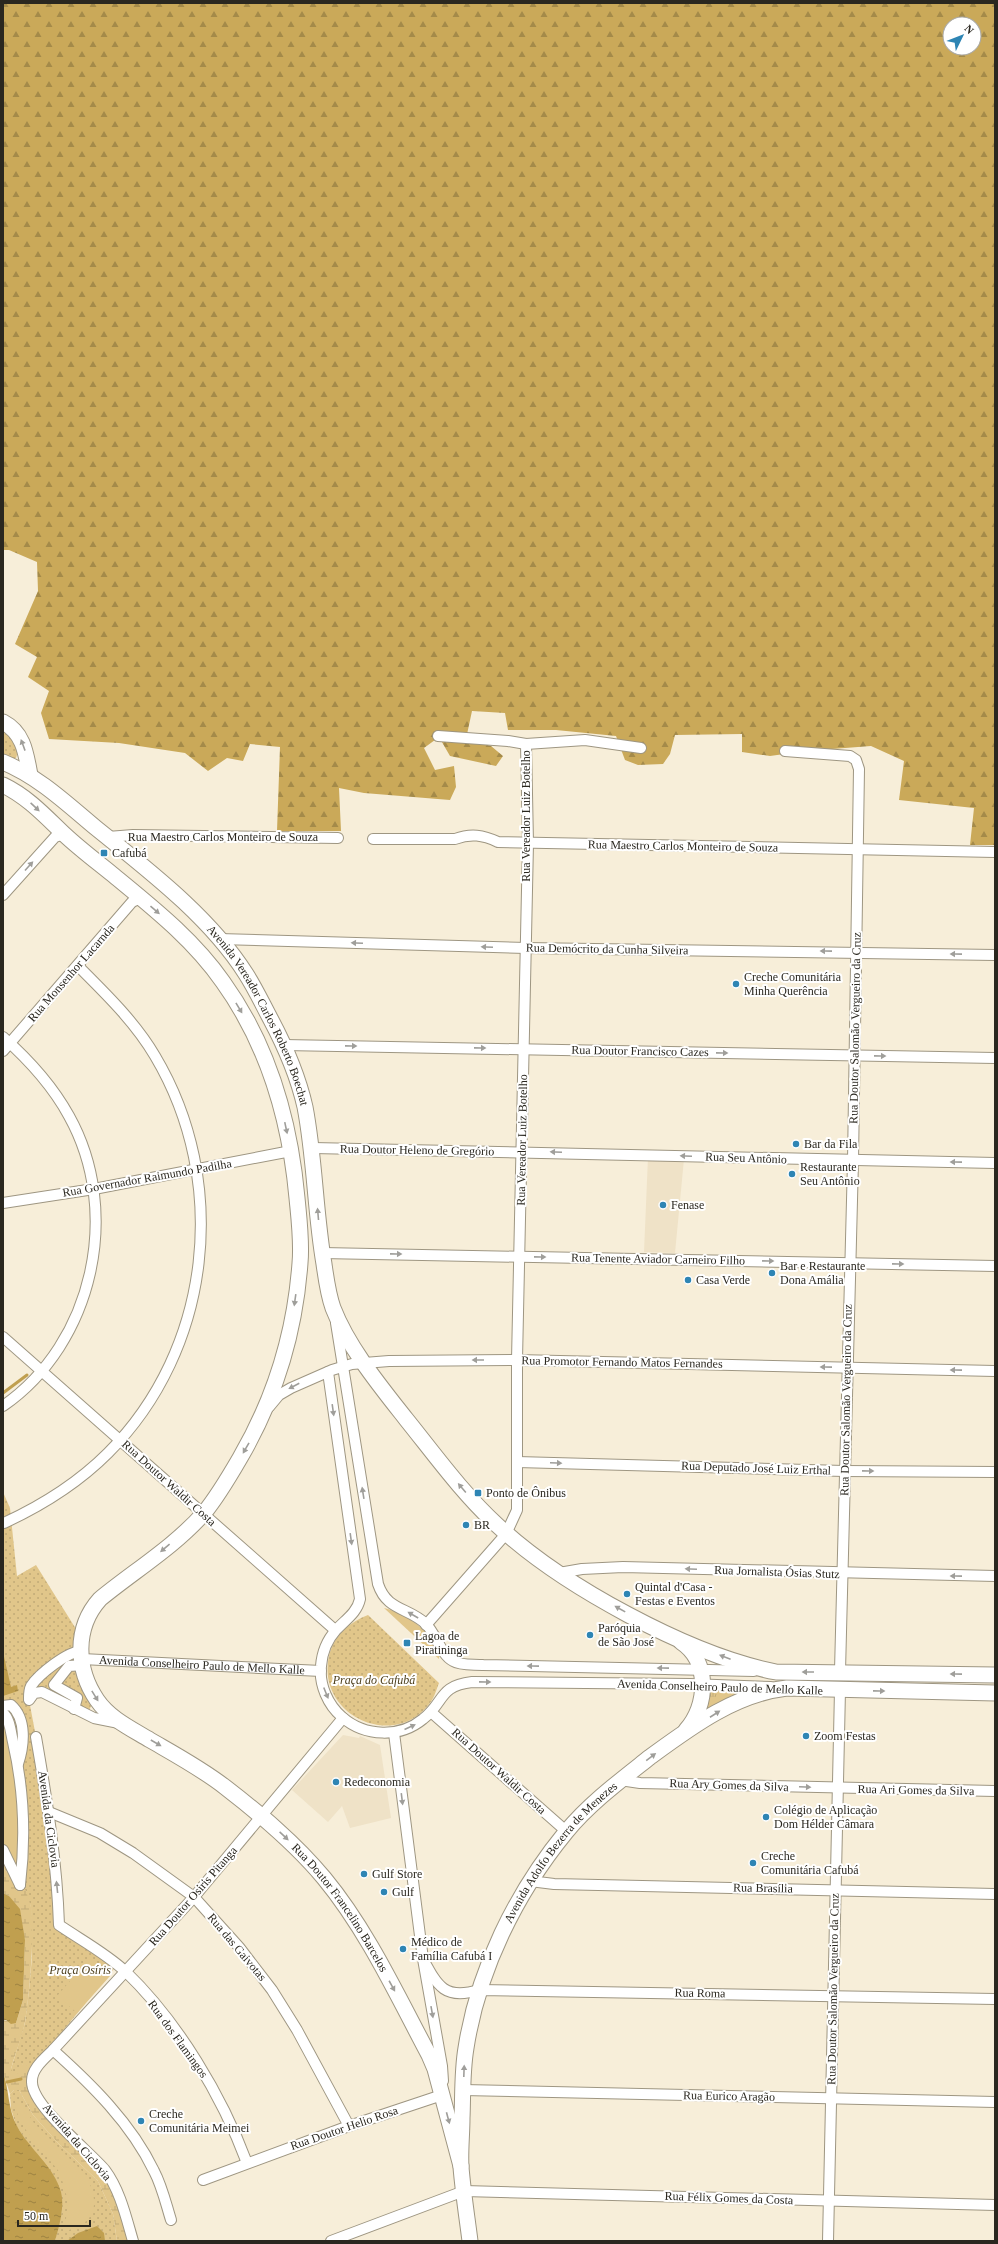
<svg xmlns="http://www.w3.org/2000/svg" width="998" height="2244" font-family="'Times New Roman',serif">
<defs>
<pattern id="grass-tufts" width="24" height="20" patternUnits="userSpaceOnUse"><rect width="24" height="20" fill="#e1c68a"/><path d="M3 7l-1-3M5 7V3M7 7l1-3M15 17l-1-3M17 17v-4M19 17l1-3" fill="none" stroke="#c1aa77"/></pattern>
<pattern id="forest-firs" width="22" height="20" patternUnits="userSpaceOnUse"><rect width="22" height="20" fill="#caa959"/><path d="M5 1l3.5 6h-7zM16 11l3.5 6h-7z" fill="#a48a49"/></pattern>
<pattern id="wetland-marsh" width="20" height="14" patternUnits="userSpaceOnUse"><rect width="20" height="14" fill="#e1c68a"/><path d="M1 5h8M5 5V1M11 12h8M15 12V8" fill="none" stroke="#c1aa77"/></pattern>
<pattern id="park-dots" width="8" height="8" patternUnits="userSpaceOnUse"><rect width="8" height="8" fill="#e1c68a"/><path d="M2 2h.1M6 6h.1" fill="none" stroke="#c1aa77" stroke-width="1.8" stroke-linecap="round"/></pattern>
<pattern id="water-ripples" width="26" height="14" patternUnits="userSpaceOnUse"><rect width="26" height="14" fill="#c09f4f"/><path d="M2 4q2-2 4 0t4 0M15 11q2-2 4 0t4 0" fill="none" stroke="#9c8241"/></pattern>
</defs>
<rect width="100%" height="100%" fill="#f7eed9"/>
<!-- built -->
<g fill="#efe2c7">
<path d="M648,1157L684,1159L675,1253L644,1252Z"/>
<path d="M343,1735L359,1738L360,1736L380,1745L391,1818L350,1828L342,1806L328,1822L292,1790Z"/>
</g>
<!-- grass -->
<path fill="url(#grass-tufts)" d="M707,1688L764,1689L719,1707L703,1711Z"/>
<!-- forest -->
<path fill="url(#forest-firs)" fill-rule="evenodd" d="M3,3H995V845H970L974,808L899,800L904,761L871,746L806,751L770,756L742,752V734L675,735L670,754L663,764L638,765L625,760L616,736L556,730H508L505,713L472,711L466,739L491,746L503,756L496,766L450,756L439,737L424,748L435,770L454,766L456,787L450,800L364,793L339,788L341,831H277L280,747L250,744L243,761L227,758L208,771L185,753L119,743L49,739L41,713L49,691L28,677L37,657L15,644L38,591L37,562L9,550H3ZM950,24H974V48H950Z"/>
<!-- wetland -->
<path fill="url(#wetland-marsh)" d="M3,1868C10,1875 21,1883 27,1892C38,1910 29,1999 25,2022C22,2038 15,2053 11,2069L23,2064L40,2036C34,2055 27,2071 30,2091L108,2182L125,2226L128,2241H117L113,2214L98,2181L57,2142L33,2115L19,2090H14L10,2094L3,2072V2020L16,2023L23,2000L25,1940L9,1896L3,1893Z"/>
<!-- park -->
<g fill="url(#park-dots)">
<path d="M3,727C11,735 21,746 16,758L12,760L3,756Z"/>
<path d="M3,1492L10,1508L17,1576L36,1565L76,1629L75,1636L85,1691L91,1706L89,1711L42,1692L29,1700L36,1737L59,1925L117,1965L38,2061L36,2068L23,2064L18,2073L14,2074L11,2069L25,2023L29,1990L32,1957L31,1907L26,1891L3,1868Z"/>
<path d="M368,1615L439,1683C437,1688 435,1695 432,1700C397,1754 312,1715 330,1652C336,1634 350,1622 368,1615Z"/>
<path d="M14,2090H19L33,2115L57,2142L98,2181L113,2214L117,2241H55L62,2210L30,2147L16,2125L11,2109L10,2094Z"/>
</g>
<!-- garden -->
<g fill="#e1c68a">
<path d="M384,1608C404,1612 442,1637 439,1659Z"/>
<path d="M3,1713L18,1764L22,1874L3,1850Z"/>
<path d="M90,1958L110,1976L77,2013L57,1996Z"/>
<path d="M16,2100L20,2101L34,2123L86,2175C98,2199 100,2221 69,2230L65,2227L68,2201L60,2173C48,2156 11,2121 16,2100Z"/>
</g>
<!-- water -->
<g fill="url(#water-ripples)">
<path d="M3,1652L11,1687L17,1685L18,1691L3,1696Z"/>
<path d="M3,1893L9,1896L20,1909L25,1940L23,2000L16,2023L11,2024L6,2020H3Z"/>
<path d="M3,2072C9,2089 8,2110 17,2126C29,2149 54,2166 61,2192C65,2207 59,2227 55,2241H3Z"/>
<path d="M97,2226L104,2233L105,2241H67L78,2233Z"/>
</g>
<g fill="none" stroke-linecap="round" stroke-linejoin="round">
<!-- stream -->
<g stroke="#c09f4f" stroke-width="3">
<path d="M3,1393L27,1375"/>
<path d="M7,2082L21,2079"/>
</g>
<!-- street casing -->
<g stroke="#9e9682" stroke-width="12">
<g id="street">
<path d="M438,736L508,741L526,744L585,740L641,748"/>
<path d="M785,751L850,756L856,760L859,769L853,1161L840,1671"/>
<path d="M108,837L133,835L338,838"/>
<path d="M373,839H455C471,833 483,835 498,842L995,852"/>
<path d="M3,895L55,837L64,834"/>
<path d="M219,939L526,948L995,955"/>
<path d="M3,1037C29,1060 52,1085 69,1116C122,1211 94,1343 3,1406"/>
<path d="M284,1045L995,1058"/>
<path d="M3,1051L132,902L141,898"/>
<path d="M313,1148L995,1163"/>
<path d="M3,1203L94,1189L291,1151"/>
<path d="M322,1253L995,1266"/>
<path d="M336,1323L378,1584C387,1611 408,1607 426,1624C436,1634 441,1655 453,1661C461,1666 474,1664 483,1665L754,1671"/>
<path d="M3,1337L335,1630"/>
<path d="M328,1372L360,1599C357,1613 345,1620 336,1630C327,1640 322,1653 321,1666C319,1685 328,1705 342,1717C365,1737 400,1738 423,1719C445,1702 438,1686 472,1682L690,1684L771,1687"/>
<path d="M269,1407L279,1395L291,1388L332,1370L352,1364L389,1361L517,1360L995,1371"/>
<path d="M517,1462L844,1471L995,1472"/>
<path d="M4,1523C43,1505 78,1483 108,1453C212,1349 230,1182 155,1056C135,1022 106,994 78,966"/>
<path d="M559,1573L582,1569L623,1567L995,1576"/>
<path d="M426,1625L506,1534L517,1510V1360L528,843L526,744"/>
<path id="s1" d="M82,1659L321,1671"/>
<path d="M29,1698C29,1694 29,1690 31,1686C39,1674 67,1652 81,1651"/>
<path d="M29,1700L34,1693L42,1692L94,1718L119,1723"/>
<path d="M3,1706L11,1705C27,1719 24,1746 18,1764"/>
<path d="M74,1709L77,1698L54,1685L69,1666L83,1665"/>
<path d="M431,1712L566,1831"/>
<path d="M3,1713C10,1718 11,1734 13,1742C24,1790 26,1836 20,1885"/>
<path d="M394,1733L423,1959L442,2066L443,2081"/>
<path d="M36,1737C47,1800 57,1862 59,1925C81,1940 107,1954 126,1972C178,2022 222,2096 247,2163"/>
<path d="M620,1780L640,1783L995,1791"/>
<path d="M49,1812L100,1833L133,1853L194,1897L239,1947L272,1990L297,2030L349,2126"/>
<path d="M3,1850L20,1885"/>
<path d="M530,1881L554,1884L995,1894"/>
<path d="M423,1959C438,1987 445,2000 479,1990L995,1999"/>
<path d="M53,2050C91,2084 131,2123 154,2171C162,2186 166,2204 171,2220"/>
<path d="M463,2090L995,2102"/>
<path d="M203,2180L349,2126L442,2095"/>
<path d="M133,2241C126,2217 120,2190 105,2170C89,2151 32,2106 32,2082C31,2069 45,2058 53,2050L194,1897L343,1718"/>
<path d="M331,2241L464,2191L995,2205"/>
<path d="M828,2241L840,1690"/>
</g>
</g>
<!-- secondary casing -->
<g stroke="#9e9682" stroke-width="17">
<g id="secondary">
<path d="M3,722C24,733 26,754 30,775"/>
<path id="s2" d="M3,762C39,777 66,803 96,828C148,870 210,917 246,974C255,988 262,1003 270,1018C285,1046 298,1076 305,1107C315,1159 315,1212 324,1264C326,1278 328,1294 333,1308C348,1347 380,1386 406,1419C435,1455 463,1494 497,1525C561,1585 689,1655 776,1672L995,1675"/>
<path id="s3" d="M3,785C28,797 46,817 65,835C80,849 96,861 112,874C152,907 193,939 223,982C269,1046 290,1121 297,1198C299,1219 302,1242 300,1263C295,1332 275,1398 240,1458C229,1477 218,1496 204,1513C174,1547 134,1571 100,1599C74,1628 76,1669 97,1700C110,1719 132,1729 150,1740C176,1755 202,1769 225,1787C260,1814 295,1843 324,1878C367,1930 397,1995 429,2055L435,2069L461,2166"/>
<path d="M681,1642C710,1661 708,1706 686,1730"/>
<path id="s4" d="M470,2241C467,2217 463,2192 461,2167C460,2151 462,2134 462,2118C463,2095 462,2071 466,2048C478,1970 516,1893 566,1832C590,1803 621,1780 650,1757C691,1727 735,1694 787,1688L995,1693"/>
</g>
</g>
<!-- street -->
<use href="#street" stroke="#fff" stroke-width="10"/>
<!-- secondary -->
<use href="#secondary" stroke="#fff" stroke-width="15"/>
</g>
<!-- one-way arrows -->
<defs><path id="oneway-solid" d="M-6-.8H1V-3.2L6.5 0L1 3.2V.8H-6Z"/></defs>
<g fill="#9f9e9a">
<use href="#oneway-solid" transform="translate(23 745) rotate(-110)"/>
<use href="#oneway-solid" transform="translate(35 807) rotate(43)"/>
<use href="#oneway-solid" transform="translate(29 866) rotate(-48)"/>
<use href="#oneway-solid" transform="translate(155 910) rotate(41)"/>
<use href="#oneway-solid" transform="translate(357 943) rotate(-178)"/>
<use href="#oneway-solid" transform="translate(487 947) rotate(-178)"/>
<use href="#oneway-solid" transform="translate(826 951) rotate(-179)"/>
<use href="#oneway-solid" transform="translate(956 954) rotate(-179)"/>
<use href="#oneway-solid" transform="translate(239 1008) rotate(59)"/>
<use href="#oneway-solid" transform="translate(351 1046) rotate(1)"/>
<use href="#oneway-solid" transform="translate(480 1048) rotate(1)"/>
<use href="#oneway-solid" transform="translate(722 1053) rotate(1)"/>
<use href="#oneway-solid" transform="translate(880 1056) rotate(1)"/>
<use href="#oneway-solid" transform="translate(286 1128) rotate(78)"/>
<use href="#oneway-solid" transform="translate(556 1152) rotate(-178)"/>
<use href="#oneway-solid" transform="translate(686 1156) rotate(-178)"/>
<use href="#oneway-solid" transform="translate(956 1162) rotate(-179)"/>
<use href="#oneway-solid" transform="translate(318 1214) rotate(-95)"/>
<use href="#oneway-solid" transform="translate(396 1254) rotate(1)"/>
<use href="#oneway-solid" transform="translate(540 1257) rotate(1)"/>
<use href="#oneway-solid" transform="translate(768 1261) rotate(1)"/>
<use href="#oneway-solid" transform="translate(898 1264) rotate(1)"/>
<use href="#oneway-solid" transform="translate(295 1300) rotate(98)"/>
<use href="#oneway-solid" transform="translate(478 1360) rotate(180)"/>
<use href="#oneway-solid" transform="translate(826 1367) rotate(-179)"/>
<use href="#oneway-solid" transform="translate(956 1370) rotate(-179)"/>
<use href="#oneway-solid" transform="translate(294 1386) rotate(152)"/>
<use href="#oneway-solid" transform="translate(333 1410) rotate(82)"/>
<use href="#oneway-solid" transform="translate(246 1448) rotate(120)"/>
<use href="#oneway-solid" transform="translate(556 1463) rotate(2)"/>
<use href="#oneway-solid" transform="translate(868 1471) rotate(1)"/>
<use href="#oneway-solid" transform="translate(462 1488) rotate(-130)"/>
<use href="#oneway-solid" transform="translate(363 1493) rotate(-99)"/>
<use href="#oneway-solid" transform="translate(351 1539) rotate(82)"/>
<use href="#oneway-solid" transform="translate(165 1548) rotate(140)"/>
<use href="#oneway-solid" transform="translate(691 1569) rotate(-178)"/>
<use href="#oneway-solid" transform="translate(956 1576) rotate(-179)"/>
<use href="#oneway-solid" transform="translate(620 1609) rotate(-151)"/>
<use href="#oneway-solid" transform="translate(413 1615) rotate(-150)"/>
<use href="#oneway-solid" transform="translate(725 1657) rotate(-159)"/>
<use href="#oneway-solid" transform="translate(533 1666) rotate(-179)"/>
<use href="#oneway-solid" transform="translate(663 1668) rotate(-179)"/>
<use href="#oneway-solid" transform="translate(808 1672) rotate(180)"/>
<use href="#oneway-solid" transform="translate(956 1674) rotate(-179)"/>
<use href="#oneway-solid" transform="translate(485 1682) rotate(1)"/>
<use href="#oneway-solid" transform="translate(879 1691) rotate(1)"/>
<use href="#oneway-solid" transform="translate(326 1693) rotate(68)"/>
<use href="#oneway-solid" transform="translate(95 1696) rotate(58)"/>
<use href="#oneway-solid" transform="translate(715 1714) rotate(-33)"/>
<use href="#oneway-solid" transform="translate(410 1727) rotate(-24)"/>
<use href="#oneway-solid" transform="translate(156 1743) rotate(30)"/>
<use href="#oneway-solid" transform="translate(651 1757) rotate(-37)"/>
<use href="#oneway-solid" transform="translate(805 1787) rotate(2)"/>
<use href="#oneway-solid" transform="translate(402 1799) rotate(83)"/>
<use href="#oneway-solid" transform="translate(284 1836) rotate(43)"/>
<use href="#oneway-solid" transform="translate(57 1887) rotate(-96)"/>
<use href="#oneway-solid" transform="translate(392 1986) rotate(61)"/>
<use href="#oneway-solid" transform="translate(432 2012) rotate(80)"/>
<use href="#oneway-solid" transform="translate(464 2071) rotate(-88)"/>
<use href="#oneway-solid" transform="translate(448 2118) rotate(75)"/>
</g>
<!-- markers -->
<g fill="#2e85b4" stroke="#fff" stroke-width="1.5">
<rect x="100" y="849" width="8" height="8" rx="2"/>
<circle cx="736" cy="984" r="4"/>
<circle cx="796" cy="1144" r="4"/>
<circle cx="792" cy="1174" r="4"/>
<circle cx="663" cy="1205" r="4"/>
<circle cx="772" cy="1273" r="4"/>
<circle cx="688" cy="1280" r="4"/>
<rect x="474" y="1489" width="8" height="8" rx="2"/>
<circle cx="466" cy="1525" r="4"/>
<circle cx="627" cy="1594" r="4"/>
<circle cx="590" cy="1635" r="4"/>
<rect x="403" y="1639" width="8" height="8" rx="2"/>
<circle cx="806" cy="1736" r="4"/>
<circle cx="336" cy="1782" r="4"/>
<circle cx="766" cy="1817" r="4"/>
<circle cx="753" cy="1863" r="4"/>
<circle cx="364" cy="1874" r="4"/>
<circle cx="384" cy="1892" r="4"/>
<circle cx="403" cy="1949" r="4"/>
<circle cx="141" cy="2121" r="4"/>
</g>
<g text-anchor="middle" stroke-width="4" stroke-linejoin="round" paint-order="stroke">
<!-- street labels -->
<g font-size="12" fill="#2a271f" stroke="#fff">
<text transform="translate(526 816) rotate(-90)" y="4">Rua Vereador Luiz Botelho</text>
<text x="223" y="841">Rua Maestro Carlos Monteiro de Souza</text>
<text transform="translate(683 846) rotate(1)" y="4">Rua Maestro Carlos Monteiro de Souza</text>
<text transform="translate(607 949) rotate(1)" y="4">Rua Demócrito da Cunha Silveira</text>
<text transform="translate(71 973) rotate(-49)" y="4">Rua Monsenhor Lacarnda</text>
<text dy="4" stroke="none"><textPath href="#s2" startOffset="367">Avenida Vereador Carlos Roberto Boechat</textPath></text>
<text transform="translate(855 1028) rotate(-89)" y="4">Rua Doutor Salomão Vergueiro da Cruz</text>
<text transform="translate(640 1051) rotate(1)" y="4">Rua Doutor Francisco Cazes</text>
<text transform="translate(522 1140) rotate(-89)" y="4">Rua Vereador Luiz Botelho</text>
<text transform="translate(417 1150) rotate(1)" y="4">Rua Doutor Heleno de Gregório</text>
<text transform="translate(746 1158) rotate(2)" y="4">Rua Seu Antônio</text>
<text transform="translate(147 1178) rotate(-10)" y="4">Rua Governador Raimundo Padilha</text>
<text transform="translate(658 1259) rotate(1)" y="4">Rua Tenente Aviador Carneiro Filho</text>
<text transform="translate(622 1362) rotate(1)" y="4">Rua Promotor Fernando Matos Fernandes</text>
<text transform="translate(846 1400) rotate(-89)" y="4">Rua Doutor Salomão Vergueiro da Cruz</text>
<text transform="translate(756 1468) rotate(2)" y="4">Rua Deputado José Luiz Erthal</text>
<text transform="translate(169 1483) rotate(42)" y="4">Rua Doutor Waldir Costa</text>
<text transform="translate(777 1572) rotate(2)" y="4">Rua Jornalista Ósias Stutz</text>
<text dy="4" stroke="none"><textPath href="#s1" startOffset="120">Avenida Conselheiro Paulo de Mello Kalle</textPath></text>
<text transform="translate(720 1687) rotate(2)" y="4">Avenida Conselheiro Paulo de Mello Kalle</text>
<text transform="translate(499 1771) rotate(42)" y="4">Rua Doutor Waldir Costa</text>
<text transform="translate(729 1785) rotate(2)" y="4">Rua Ary Gomes da Silva</text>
<text transform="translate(916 1790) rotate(1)" y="4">Rua Ari Gomes da Silva</text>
<text transform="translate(49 1819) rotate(82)" y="4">Avenida da Ciclovia</text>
<text dy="4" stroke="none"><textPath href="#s4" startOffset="415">Avenida Adolfo Bezerra de Menezes</textPath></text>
<text transform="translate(763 1888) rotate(1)" y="4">Rua Brasília</text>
<text transform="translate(193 1896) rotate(-49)" y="4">Rua Doutor Osiris Pitanga</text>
<text dy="4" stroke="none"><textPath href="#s3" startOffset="1432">Rua Doutor Francelino Barcelos</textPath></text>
<text transform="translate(237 1947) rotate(50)" y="4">Rua das Gaivotas</text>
<text transform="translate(833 1989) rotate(-89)" y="4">Rua Doutor Salomão Vergueiro da Cruz</text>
<text transform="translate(700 1993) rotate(1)" y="4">Rua Roma</text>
<text transform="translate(178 2039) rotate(54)" y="4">Rua dos Flamingos</text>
<text transform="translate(729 2096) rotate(1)" y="4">Rua Eurico Aragão</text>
<text transform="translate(344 2128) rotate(-19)" y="4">Rua Doutor Helio Rosa</text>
<text transform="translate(77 2142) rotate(49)" y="4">Avenida da Ciclovia</text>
<text transform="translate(729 2198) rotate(2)" y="4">Rua Félix Gomes da Costa</text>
</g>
<!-- poi labels -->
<g font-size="12" fill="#2a271f" stroke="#fff" text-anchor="start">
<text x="112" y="857">Cafubá</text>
<text x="744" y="981">Creche Comunitária<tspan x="744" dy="14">Minha Querência</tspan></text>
<text x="804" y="1148">Bar da Fila</text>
<text x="800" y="1171">Restaurante<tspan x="800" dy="14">Seu Antônio</tspan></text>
<text x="671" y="1209">Fenase</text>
<text x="780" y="1270">Bar e Restaurante<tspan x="780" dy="14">Dona Amália</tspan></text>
<text x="696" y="1284">Casa Verde</text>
<text x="486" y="1497">Ponto de Ônibus</text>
<text x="474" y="1529">BR</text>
<text x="635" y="1591">Quintal d'Casa -<tspan x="635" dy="14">Festas e Eventos</tspan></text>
<text x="598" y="1632">Paróquia<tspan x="598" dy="14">de São José</tspan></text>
<text x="415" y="1640">Lagoa de<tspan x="415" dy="14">Piratininga</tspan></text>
<text x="814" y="1740">Zoom Festas</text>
<text x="344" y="1786">Redeconomia</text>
<text x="774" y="1814">Colégio de Aplicação<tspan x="774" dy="14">Dom Hélder Câmara</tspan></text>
<text x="761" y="1860">Creche<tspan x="761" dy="14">Comunitária Cafubá</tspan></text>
<text x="372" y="1878">Gulf Store</text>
<text x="392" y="1896">Gulf</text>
<text x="411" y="1946">Médico de<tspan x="411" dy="14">Família Cafubá I</tspan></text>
<text x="149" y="2118">Creche<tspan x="149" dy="14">Comunitária Meimei</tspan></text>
</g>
<!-- park labels -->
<g font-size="12" font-style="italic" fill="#4d3f1c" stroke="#fff">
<text x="374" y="1684">Praça do Cafubá</text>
<text x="80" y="1974">Praça Osíris</text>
</g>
</g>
<!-- border -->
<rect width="998" height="2244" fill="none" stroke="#2a271f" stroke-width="8"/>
<!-- north arrow -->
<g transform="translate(962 36) rotate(47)"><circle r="19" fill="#ffffff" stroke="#aaa9a5"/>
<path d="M0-3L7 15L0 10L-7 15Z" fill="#2e85b4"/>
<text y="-6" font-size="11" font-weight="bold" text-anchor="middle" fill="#2a271f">N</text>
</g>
<!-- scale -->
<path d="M18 2220v6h72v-6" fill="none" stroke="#2a271f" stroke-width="2"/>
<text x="24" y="2220" font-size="12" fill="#2a271f" stroke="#ffffff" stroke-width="3" paint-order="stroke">50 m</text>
</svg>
